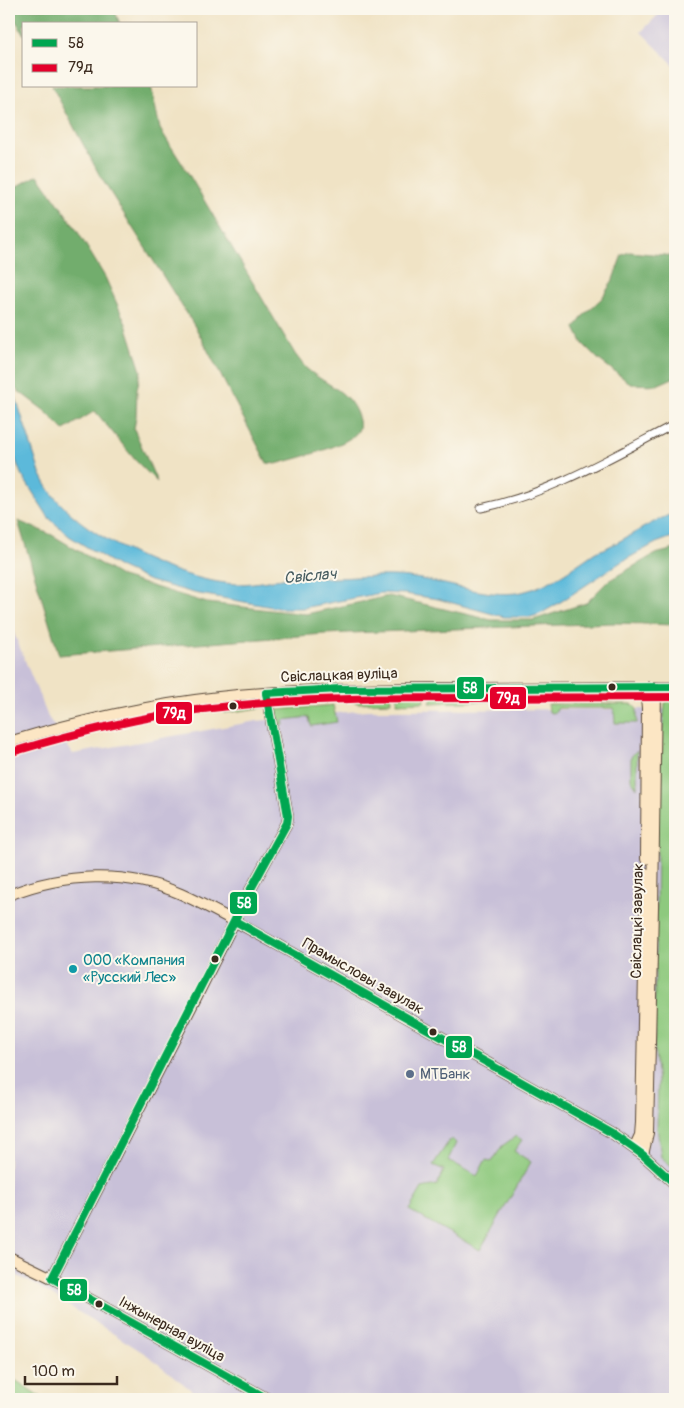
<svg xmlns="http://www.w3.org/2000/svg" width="684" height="1408" font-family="Pangolin,sans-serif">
<rect width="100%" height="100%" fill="#fbf7ec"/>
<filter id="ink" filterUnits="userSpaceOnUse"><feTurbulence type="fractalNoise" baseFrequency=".02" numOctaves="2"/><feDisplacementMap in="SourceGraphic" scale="10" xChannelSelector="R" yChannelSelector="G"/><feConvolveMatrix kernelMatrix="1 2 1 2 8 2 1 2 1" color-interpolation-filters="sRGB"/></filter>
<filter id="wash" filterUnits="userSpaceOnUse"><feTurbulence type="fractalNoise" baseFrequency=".0096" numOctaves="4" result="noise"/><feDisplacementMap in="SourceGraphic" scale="20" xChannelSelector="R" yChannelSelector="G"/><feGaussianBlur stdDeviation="1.12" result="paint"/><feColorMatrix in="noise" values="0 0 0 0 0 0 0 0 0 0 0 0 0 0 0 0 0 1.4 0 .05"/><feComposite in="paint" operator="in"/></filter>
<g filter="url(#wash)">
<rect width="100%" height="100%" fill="#f0e3c5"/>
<!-- industrial -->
<g fill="#c8c0d8">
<path d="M664,9H675V66L641,32Z"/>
<path d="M9,621L48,717L73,754L257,721L367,710L675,709V1399H198L190,1389L147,1355L36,1285L9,1272Z"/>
</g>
<!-- green -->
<g fill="#8ec97e" stroke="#647a4e">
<path d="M390,691L391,702L358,703L347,700L346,699L360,695Z"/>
<path d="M549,691L576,695H628L629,701H547V694Z"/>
<path d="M486,692L490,696V701L430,703L434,693Z"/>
<path d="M398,693H418L423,697L424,702L397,703Z"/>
<path d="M280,697L305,698L306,703L275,706L276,699Z"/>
<path d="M673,697H675V1169L661,1157L657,1127L658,1082L654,1044L658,781L665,703Z"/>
<path d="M260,698L263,700L266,707L224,713L222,702Z"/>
<path d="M548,704H632L637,709V723H615L614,708H558L556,711L553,713L549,712Z"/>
<path d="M333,705L337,722L311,726L309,717L283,720L284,725L278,726L276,710Z"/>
<path d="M637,750V788L631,779V757Z"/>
<path d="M516,1136L522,1140L514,1151L531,1162L480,1250L409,1210L422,1188L437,1185L444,1170L433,1165L449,1141L452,1139L456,1143L448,1160L477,1176L485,1161L487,1160L492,1162L502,1146Z"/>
<path d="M9,1376L44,1399H9Z"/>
</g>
<!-- forest -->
<g fill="#72ad6d" stroke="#566c46">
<path d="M9,9H114L120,24H24V35Z"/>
<path d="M52,86H151L160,129L188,173L295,354C299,359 303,365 307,369C320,380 337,387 348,399C354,406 363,422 358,431C349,446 294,459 276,464L267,463L197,330L100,176Z"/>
<path d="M38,175L73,224L105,277L126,324L141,371L137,389L136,417L134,429L157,482L136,461L95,411L64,430L45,411L13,387L9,376V191Z"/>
<path d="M629,252L675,256V377L657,385L631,384L598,359L583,344L575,328L584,315L602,298L612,282L622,255Z"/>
<path d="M18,521L52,535L122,577L207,603L306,614L389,596L491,620H533L586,603L608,581L655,554L675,549V625L614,623L324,634L59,655Z"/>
</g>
<!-- water -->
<path fill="#5bb9da" stroke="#4b727c" d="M9,376L39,470C45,484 53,497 64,507C101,545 185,582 237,584C256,584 274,579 293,578C306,577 318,578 331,578C352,578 374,575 395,576C434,577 486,600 522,592C549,586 572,568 594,553C598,550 604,550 608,547C631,536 651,521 675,513V536L656,543L621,562L559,603L540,614L531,617H504L438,599L405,594L381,593L302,608H278L194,593L150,581L119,567L69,536L49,518L21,474L9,442Z"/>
</g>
<g filter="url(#ink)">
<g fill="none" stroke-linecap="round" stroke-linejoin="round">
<!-- street casing -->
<g stroke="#564637" stroke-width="9">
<path id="street" d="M481,508C550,494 613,456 675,424"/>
</g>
<!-- secondary casing -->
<g stroke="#564637" stroke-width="12">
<g id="secondary">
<path d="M645,687L647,708L646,859"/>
<path d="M9,742C78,721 147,705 219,697C301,688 385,688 468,688C537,688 606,687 675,687"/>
<path d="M9,895C63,873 127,870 181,894C214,909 245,927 276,944L612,1133L643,1155L675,1184"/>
<path d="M634,1148L640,1135L641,1123L646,873"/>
<path d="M643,1155L648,1133L653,907L656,687"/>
<path d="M9,1257L52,1278L268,1399"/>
<path d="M52,1278L197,996L247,896L287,823L288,816L266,693"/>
</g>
</g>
<!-- street -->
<use href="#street" stroke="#fff" stroke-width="7"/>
<!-- secondary -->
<use href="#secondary" stroke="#fce6c4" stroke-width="10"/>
<!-- bus-1 casing -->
<g stroke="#fbf7ec" stroke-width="11">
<g id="bus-1">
<path d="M266,693L288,816L287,823L247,896L52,1278L268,1399"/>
<path d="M266,693L340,689L675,687"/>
<path d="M235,921L612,1133L643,1155L675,1184"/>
</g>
</g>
<!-- bus-2 casing -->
<g stroke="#fbf7ec" stroke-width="11">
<path id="bus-2" d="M12,752C72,734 133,718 196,710C286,698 377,698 467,698C537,698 606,697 675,697"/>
</g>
<!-- bus-1 -->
<use href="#bus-1" stroke="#00a651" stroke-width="8"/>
<!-- bus-2 -->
<use href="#bus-2" stroke="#e4002b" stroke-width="8"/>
</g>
</g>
<!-- markers -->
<g fill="#3b2a1e" stroke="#fbf7ec" stroke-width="2">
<circle cx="612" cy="687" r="4.5"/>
<circle cx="233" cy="706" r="4.5"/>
<circle cx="215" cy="959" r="4.5"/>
<circle cx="433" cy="1032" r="4.5"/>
<circle cx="99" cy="1304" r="4.5"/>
</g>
<circle fill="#0f9aa8" stroke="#fbf7ec" stroke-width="2" cx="73" cy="969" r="5"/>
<circle fill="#5c6f8a" stroke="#fbf7ec" stroke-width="2" cx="410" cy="1074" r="5"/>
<g text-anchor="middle" stroke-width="4" stroke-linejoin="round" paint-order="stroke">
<!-- street labels -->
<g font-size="15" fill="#3b2a1e" stroke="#fbf7ec">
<text transform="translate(339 675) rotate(-2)" y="5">Свіслацкая вуліца</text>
<text transform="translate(637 921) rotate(-89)" y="5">Свіслацкі завулак</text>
<text transform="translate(363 976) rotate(30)" y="5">Прамысловы завулак</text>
<text transform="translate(172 1329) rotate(29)" y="5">Інжынерная вуліца</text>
</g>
<!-- culture labels -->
<g font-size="15" fill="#0d838f" stroke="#fbf7ec" text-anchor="start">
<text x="83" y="965">ООО «Компания<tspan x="83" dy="17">«Русский Лес»</tspan></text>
</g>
<!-- service labels -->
<g font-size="15" fill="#4e5e75" stroke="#fbf7ec" text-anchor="start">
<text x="420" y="1079">МТБанк</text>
</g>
<!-- water labels -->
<g font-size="16" font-style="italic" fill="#465c60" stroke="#fbf7ec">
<text transform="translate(310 575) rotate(-5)" y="6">Свіслач</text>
</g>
</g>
<g stroke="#fbf7ec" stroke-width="2">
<rect x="456" y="676" width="29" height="24" rx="5" fill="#00a651"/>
<rect x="489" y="686" width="38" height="24" rx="5" fill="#e4002b"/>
<rect x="155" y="701" width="38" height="24" rx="5" fill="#e4002b"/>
<rect x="229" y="891" width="29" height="24" rx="5" fill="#00a651"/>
<rect x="445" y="1035" width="28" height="24" rx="5" fill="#00a651"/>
<rect x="59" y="1278" width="29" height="24" rx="5" fill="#00a651"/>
</g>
<g font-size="14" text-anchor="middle" font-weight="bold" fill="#fff">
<text x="470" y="693">58</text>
<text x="508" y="703">79д</text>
<text x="174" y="718">79д</text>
<text x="244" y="908">58</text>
<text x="459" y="1052">58</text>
<text x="74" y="1295">58</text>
</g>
<!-- margin -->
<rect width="684" height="1408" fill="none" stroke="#fbf7ec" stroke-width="30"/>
<!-- legend -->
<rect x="22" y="22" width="175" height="65" fill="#fbf7ec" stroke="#aea59a"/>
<rect x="32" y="39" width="25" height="8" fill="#00a651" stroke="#aea59a"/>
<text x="68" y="48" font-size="15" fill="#3b2a1e">58</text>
<rect x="32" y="64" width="25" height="8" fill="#e4002b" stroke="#aea59a"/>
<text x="68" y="72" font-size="15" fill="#3b2a1e">79д</text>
<!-- scale -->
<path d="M25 1376v8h92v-8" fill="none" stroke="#3b2a1e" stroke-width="2.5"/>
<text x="32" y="1376" font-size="15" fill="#3b2a1e" stroke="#fbf7ec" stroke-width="4" paint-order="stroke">100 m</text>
</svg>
